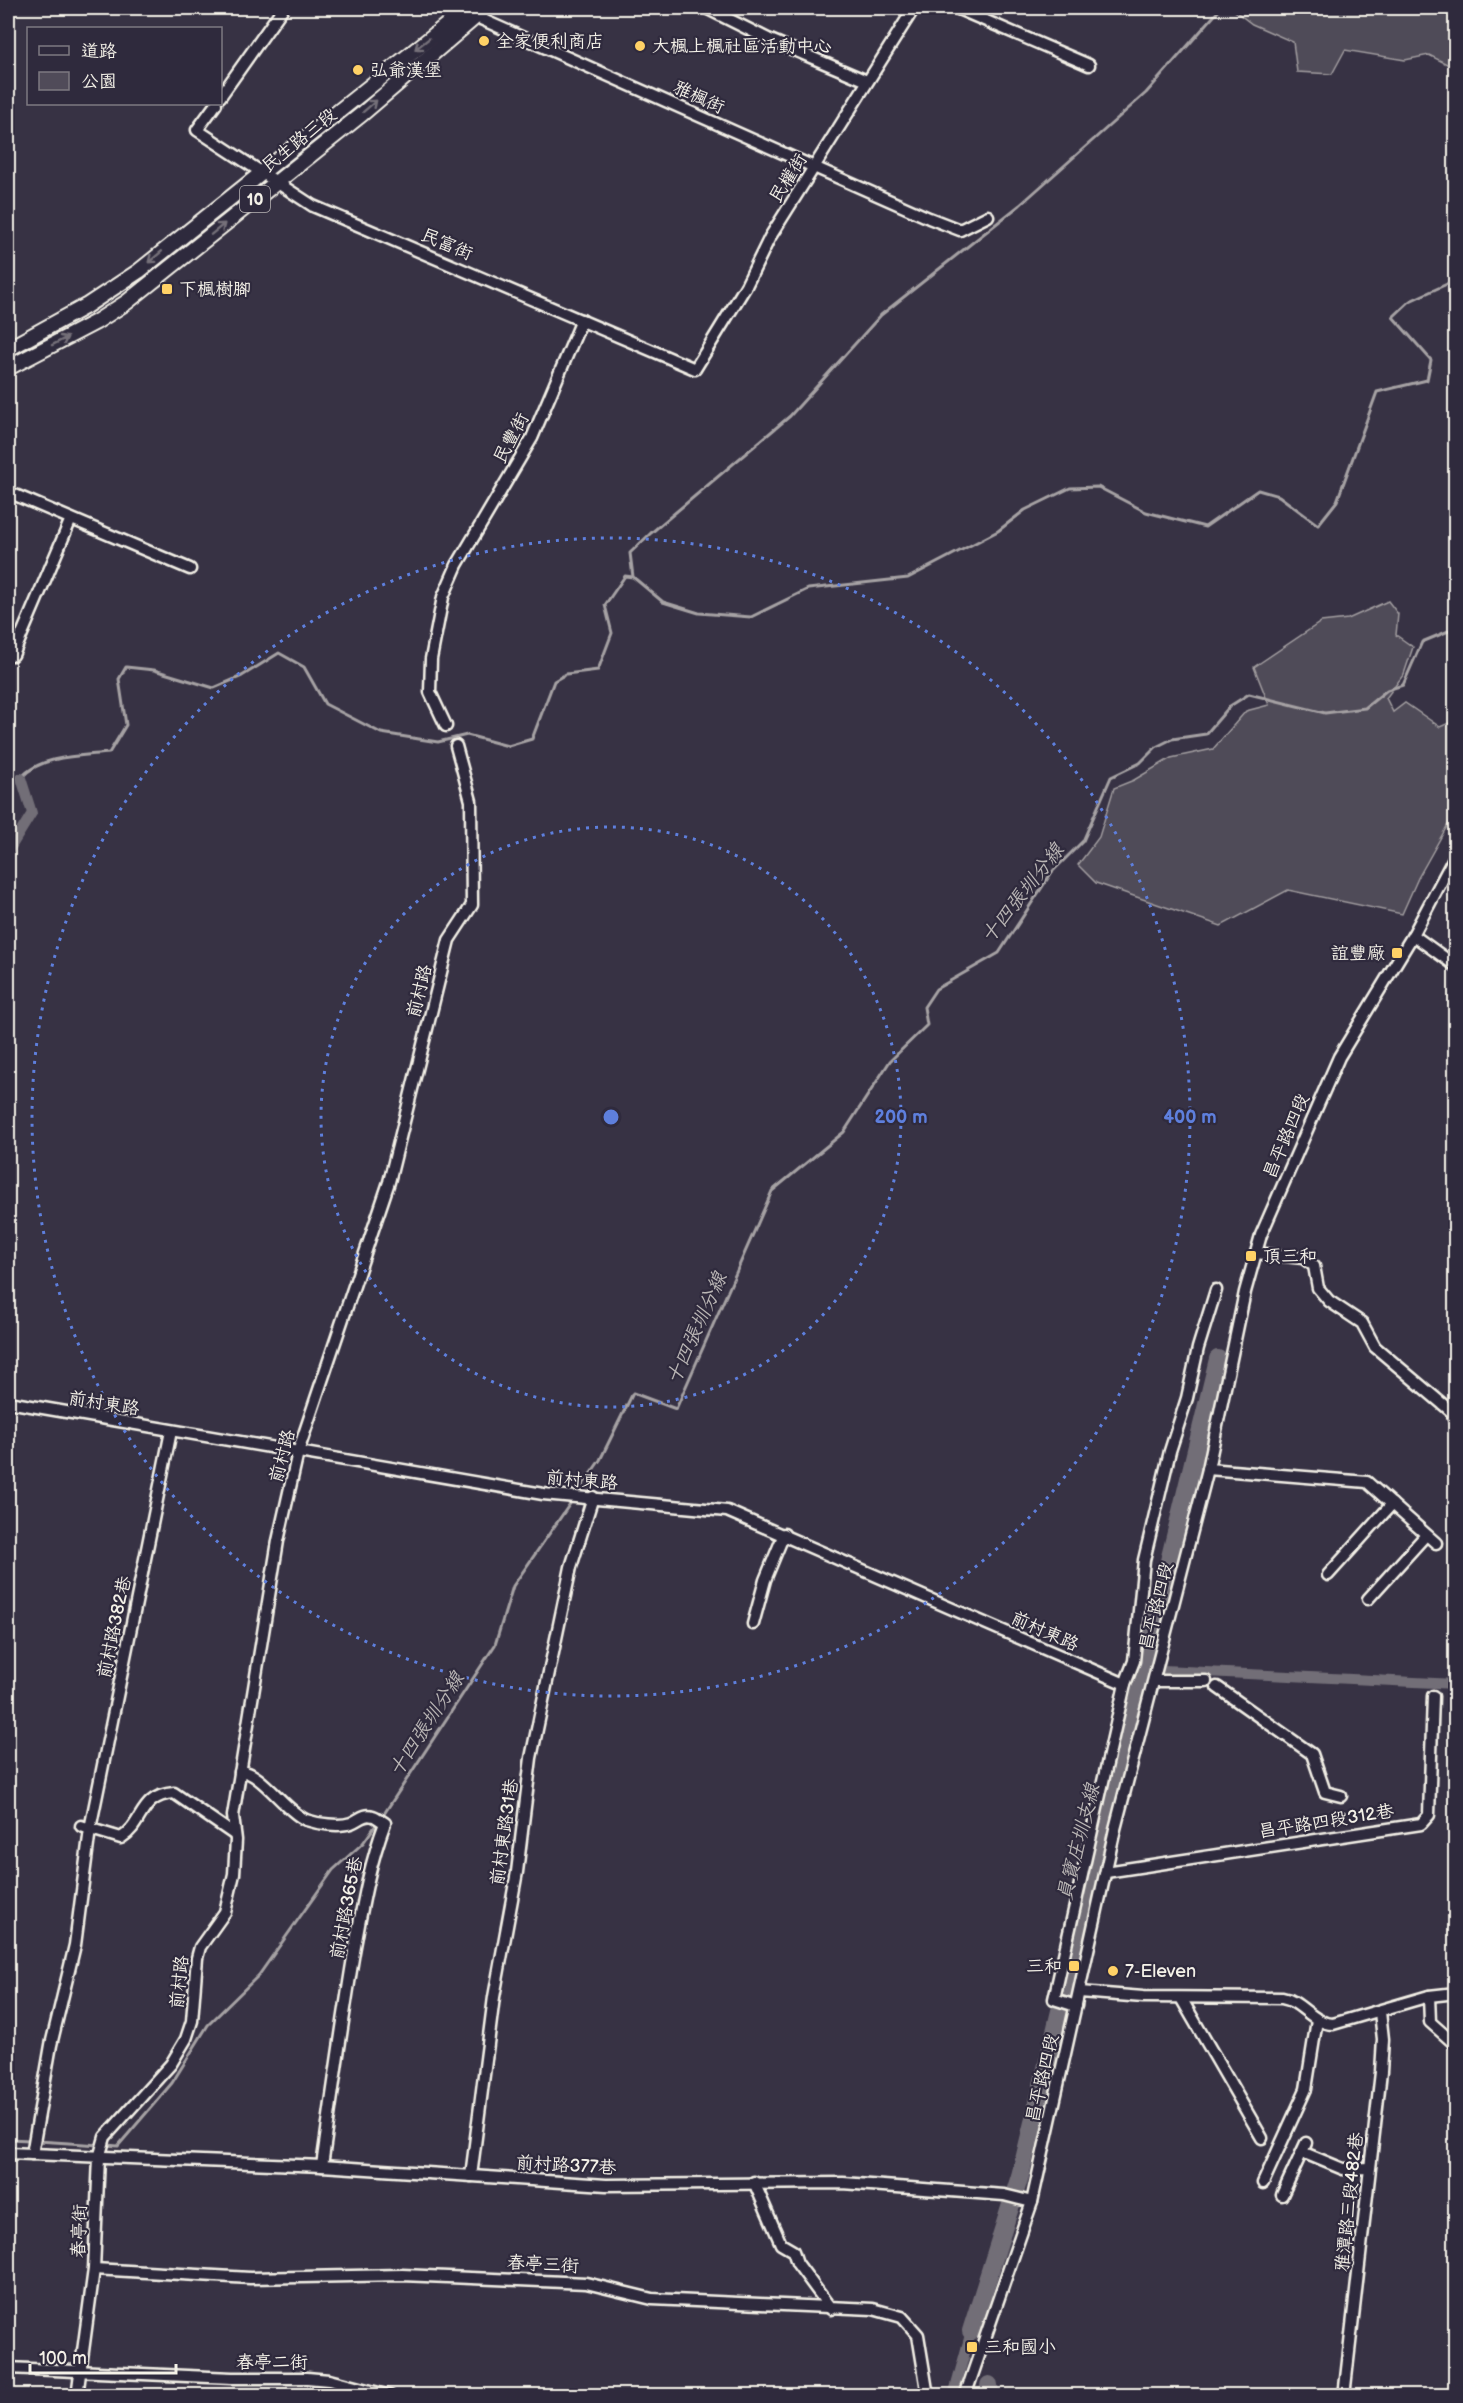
<svg xmlns="http://www.w3.org/2000/svg" width="1463" height="2403" font-family="'Balsamiq Sans','LXGW WenKai TC',sans-serif">
<rect width="100%" height="100%" fill="#373244"/>
<filter id="ink" filterUnits="userSpaceOnUse"><feTurbulence type="fractalNoise" baseFrequency=".0167" numOctaves="2"/><feDisplacementMap in="SourceGraphic" scale="12" xChannelSelector="R" yChannelSelector="G"/><feConvolveMatrix kernelMatrix="1 2 1 2 8 2 1 2 1" color-interpolation-filters="sRGB"/></filter>
<g filter="url(#ink)">
<!-- green -->
<g fill="#504b59" stroke="#a29ea0" stroke-width="1.5">
<path d="M1237,8H1455V68L1429,55L1405,60L1345,50L1332,74L1297,72L1293,42L1252,24L1235,11Z"/>
<path d="M1388,601L1398,614L1396,635L1413,647L1404,674L1386,698L1393,712L1405,703L1440,727L1456,720L1455,812L1418,878L1402,914L1288,890L1221,926L1096,883L1078,865L1099,837L1114,788L1134,780L1171,758L1213,749L1246,711L1269,705L1254,667L1321,622L1348,619Z"/>
</g>
<g fill="none" stroke-linecap="round" stroke-linejoin="round">
<!-- stream -->
<g stroke="#a6a2a4" stroke-width="3">
<path d="M633,577L630,553L651,533L790,416L881,315L1020,205L1146,93L1221,8"/>
<path d="M21,778C40,755 82,756 109,753L126,725L119,679L126,667L154,670L214,688L242,676L279,653L304,667L325,704L381,733L438,742L467,735L508,746L532,739L554,681L566,674L598,670L612,633L605,605L625,576L633,577L663,602L699,613L751,617L808,589L908,578L998,531L1025,510L1070,488L1098,487L1146,512L1205,527L1258,490L1279,496L1318,525L1337,501L1377,392L1427,380L1431,360L1393,317L1410,301L1447,284L1456,277"/>
<path d="M577,1493L600,1460L633,1393L676,1409L772,1191L844,1132L890,1061L927,1025L924,1007L936,989L999,953L1052,872L1083,841L1111,777L1140,763L1156,747L1172,739L1206,734L1230,706L1249,694L1325,713L1365,708L1387,690L1403,685L1422,642L1456,628"/>
<path d="M382,1817L495,1645L513,1586L574,1498"/>
<path d="M8,2139L31,2140"/>
<path d="M38,2141L100,2145"/>
<path d="M107,2145L118,2146L172,2083L208,2025L259,1975L333,1870L363,1843L378,1822"/>
</g>
<!-- canal -->
<g stroke="#726e77" stroke-width="10">
<path d="M8,852L32,813L21,778"/>
<path d="M1142,1669L1456,1684"/>
<path d="M953,2396L971,2331"/>
</g>
<!-- river -->
<g stroke="#726e77" stroke-width="18">
<path d="M971,2331L1020,2176L1218,1359"/>
<path d="M989,2385L990,2396"/>
</g>
<!-- minor casing -->
<g stroke="#f4f1e8" stroke-width="15">
<g id="minor">
<path d="M456,8L929,218L960,230L988,216"/>
<path d="M706,8L768,39L867,81"/>
<path d="M956,8L1089,65"/>
<path d="M220,97L283,8"/>
<path d="M216,104L197,130L313,206L695,369L746,286L770,237L914,8"/>
<path d="M8,492L190,569"/>
<path d="M13,655L71,519"/>
<path d="M446,726L430,692L431,659L443,597L457,565L532,438L582,320"/>
<path d="M1413,935L1456,966"/>
<path d="M1256,1253L1303,1258L1314,1266L1318,1288L1329,1301L1362,1323L1375,1347L1452,1412L1456,1424"/>
<path d="M8,1402L543,1494L727,1511L1125,1684"/>
<path d="M1208,1469L1367,1482L1436,1543"/>
<path d="M1328,1575L1392,1504"/>
<path d="M1368,1599L1426,1535"/>
<path d="M753,1624L765,1580L784,1534"/>
<path d="M1154,1681H1206"/>
<path d="M1217,1687L1312,1754L1325,1792L1341,1796"/>
<path d="M240,1772C259,1769 285,1811 306,1820C318,1824 339,1827 351,1823C359,1820 364,1813 373,1816C377,1817 381,1821 385,1823C369,1865 362,1908 354,1952C342,2024 332,2095 322,2166"/>
<path d="M81,1826L121,1838C145,1823 138,1796 174,1793L235,1835"/>
<path d="M1106,1872L1421,1824L1429,1815L1433,1696"/>
<path d="M1080,1992L1143,1997L1282,1998C1302,2001 1311,2023 1333,2024L1429,1996L1456,1993"/>
<path d="M1429,1996L1430,2022L1456,2045"/>
<path d="M1181,1998L1262,2138"/>
<path d="M1076,2006L1054,1999L1125,1684L1134,1661L1144,1560L1170,1451L1187,1398L1198,1348L1216,1290"/>
<path d="M1302,2152L1343,2169L1369,2168"/>
<path d="M8,2153L322,2166L606,2185L843,2183L1004,2195L1032,2202"/>
<path d="M32,2154L51,2045L75,1945L90,1829L171,1431"/>
<path d="M471,2176L494,1997L517,1872L531,1758L571,1567L593,1497"/>
<path d="M754,2182L781,2244L793,2251L797,2263L831,2309"/>
<path d="M1263,2183L1306,2089L1317,2020"/>
<path d="M1282,2195L1306,2143"/>
<path d="M94,2269L250,2278L402,2275L586,2283L652,2299L873,2309L902,2317L918,2335L928,2396"/>
<path d="M8,2368L232,2378H307L329,2380L390,2396"/>
<path d="M77,2396L94,2269L99,2158L105,2137L171,2064L186,2039L192,2021L197,1958L200,1947L225,1912L234,1874L236,1840L233,1816L278,1541L298,1452L389,1182L449,940L472,905L471,801L456,746"/>
<path d="M965,2396L1032,2202L1115,1829L1208,1469L1245,1292L1261,1235L1339,1057L1413,935L1456,854"/>
<path d="M1344,2396L1381,2072L1383,2039L1380,2012"/>
</g>
</g>
<!-- major casing -->
<g stroke="#f4f1e8" stroke-width="18">
<g id="major">
<path d="M8,349L86,306L139,271L468,8"/>
<path d="M8,368L96,322L127,302L362,114L486,8"/>
</g>
</g>
<!-- minor -->
<use href="#minor" stroke="#2f2a3d" stroke-width="10"/>
<!-- major -->
<use href="#major" stroke="#2f2a3d" stroke-width="14"/>
</g>
<!-- one-way arrows -->
<defs><path id="oneway-shaft" d="M-6 0H5M1.5-3L5.5 0L1.5 3" fill="none" stroke-width="1.6" stroke-linecap="round" stroke-linejoin="round" transform="scale(1.5)"/></defs>
<g stroke="#747079">
<use href="#oneway-shaft" transform="translate(422 44) rotate(142)"/>
<use href="#oneway-shaft" transform="translate(370 106) rotate(-41)"/>
<use href="#oneway-shaft" transform="translate(218 229) rotate(-39)"/>
<use href="#oneway-shaft" transform="translate(155 257) rotate(140)"/>
<use href="#oneway-shaft" transform="translate(60 341) rotate(-27)"/>
</g>
</g>
<!-- distance rings -->
<g fill="none" stroke="#5e7fdd" stroke-width="3" stroke-dasharray="3 6">
<circle cx="611" cy="1117" r="290"/>
<circle cx="611" cy="1117" r="579"/>
</g>
<!-- markers -->
<g fill="#ffd166" stroke="#2f2a3d" stroke-width="2">
<circle cx="484" cy="41" r="6"/>
<circle cx="640" cy="46" r="6"/>
<circle cx="358" cy="70" r="6"/>
<rect x="161" y="283" width="12" height="12" rx="3"/>
<rect x="1391" y="947" width="12" height="12" rx="3"/>
<rect x="1245" y="1250" width="12" height="12" rx="3"/>
<rect x="1068" y="1960" width="12" height="12" rx="3"/>
<circle cx="1113" cy="1971" r="6"/>
<rect x="966" y="2341" width="12" height="12" rx="3"/>
</g>
<g text-anchor="middle" stroke-width="4.5" stroke-linejoin="round" paint-order="stroke">
<!-- shield labels -->
<rect fill="#2f2a3d" stroke="#b9b5b5" stroke-width="1.5" x="240" y="186" width="30" height="26" rx="4.5"/>
<g font-size="16" font-weight="bold" fill="#f4f1e8">
<text x="255" y="205">10</text>
</g>
<!-- poi labels -->
<g font-size="18" fill="#f4f1e8" stroke="#2f2a3d" text-anchor="start">
<text x="496" y="47">全家便利商店</text>
<text x="652" y="52">大楓上楓社區活動中心</text>
<text x="370" y="76">弘爺漢堡</text>
<text x="179" y="295">下楓樹腳</text>
<text x="1385" y="959" text-anchor="end">誼豐廠</text>
<text x="1263" y="1262">頂三和</text>
<text x="1062" y="1972" text-anchor="end">三和</text>
<text x="1125" y="1977">7-Eleven</text>
<text x="984" y="2353">三和國小</text>
</g>
<!-- street labels -->
<g font-size="18" fill="#f4f1e8" stroke="#2f2a3d">
<text transform="translate(699 97) rotate(24)" y="6">雅楓街</text>
<text transform="translate(299 140) rotate(-39)" y="6">民生路三段</text>
<text transform="translate(788 178) rotate(-58)" y="6">民權街</text>
<text transform="translate(447 244) rotate(23)" y="6">民富街</text>
<text transform="translate(511 438) rotate(-62)" y="6">民豐街</text>
<text transform="translate(419 991) rotate(-76)" y="6">前村路</text>
<text transform="translate(1286 1136) rotate(-67)" y="6">昌平路四段</text>
<text transform="translate(104 1403) rotate(9)" y="6">前村東路</text>
<text transform="translate(282 1456) rotate(-75)" y="6">前村路</text>
<text transform="translate(582 1480) rotate(5)" y="6">前村東路</text>
<text transform="translate(1156 1606) rotate(-76)" y="6">昌平路四段</text>
<text transform="translate(114 1627) rotate(-78)" y="6">前村路382巷</text>
<text transform="translate(1045 1631) rotate(24)" y="6">前村東路</text>
<text transform="translate(1326 1821) rotate(-9)" y="6">昌平路四段312巷</text>
<text transform="translate(504 1832) rotate(-82)" y="6">前村東路31巷</text>
<text transform="translate(346 1908) rotate(-79)" y="6">前村路365巷</text>
<text transform="translate(179 1982) rotate(-84)" y="6">前村路</text>
<text transform="translate(1042 2078) rotate(-77)" y="6">昌平路四段</text>
<text transform="translate(566 2165) rotate(3)" y="6">前村路377巷</text>
<text transform="translate(1349 2202) rotate(-84)" y="6">雅潭路三段482巷</text>
<text transform="translate(79 2231) rotate(-88)" y="6">春亭街</text>
<text transform="translate(543 2264) rotate(3)" y="6">春亭三街</text>
<text x="272" y="2368">春亭二街</text>
</g>
<!-- water labels -->
<g font-size="20" font-style="italic" fill="#bab6b5" stroke="#2f2a3d">
<text transform="translate(1022 893) rotate(-52)" y="7">十四張圳分線</text>
<text transform="translate(696 1328) rotate(-66)" y="7">十四張圳分線</text>
<text transform="translate(426 1724) rotate(-57)" y="7">十四張圳分線</text>
<text transform="translate(1078 1842) rotate(-76)" y="7">員寶庄圳支線</text>
</g>
</g>
<circle cx="611" cy="1117" r="9" fill="#5e7fdd" stroke="#2f2a3d" stroke-width="3"/>
<g font-size="18" text-anchor="middle" font-weight="bold" fill="#5e7fdd" stroke="#2f2a3d" stroke-width="4.5" stroke-linejoin="round" paint-order="stroke">
<text x="901" y="1123">200 m</text>
<text x="1190" y="1123">400 m</text>
</g>
<!-- margin -->
<rect width="1463" height="2403" fill="none" stroke="#2f2a3d" stroke-width="30"/>
<rect x="15" y="15" width="1433" height="2373" fill="none" stroke="#f4f1e8" stroke-width="2" filter="url(#ink)"/>
<!-- legend -->
<rect x="27" y="27" width="195" height="78" fill="#2f2a3d" stroke="#7e7a81" stroke-width="1.5"/>
<rect x="39" y="46" width="30" height="9" fill="#2f2a3d" stroke="#7e7a81" stroke-width="1.5"/>
<text x="81" y="57" font-size="18" fill="#f4f1e8">道路</text>
<rect x="39" y="72" width="30" height="18" fill="#504b59" stroke="#7e7a81" stroke-width="1.5"/>
<text x="81" y="87" font-size="18" fill="#f4f1e8">公園</text>
<!-- scale -->
<path d="M30 2364v9h146v-9" fill="none" stroke="#f4f1e8" stroke-width="3"/>
<text x="39" y="2364" font-size="18" fill="#f4f1e8" stroke="#2f2a3d" stroke-width="4.5" paint-order="stroke">100 m</text>
</svg>
